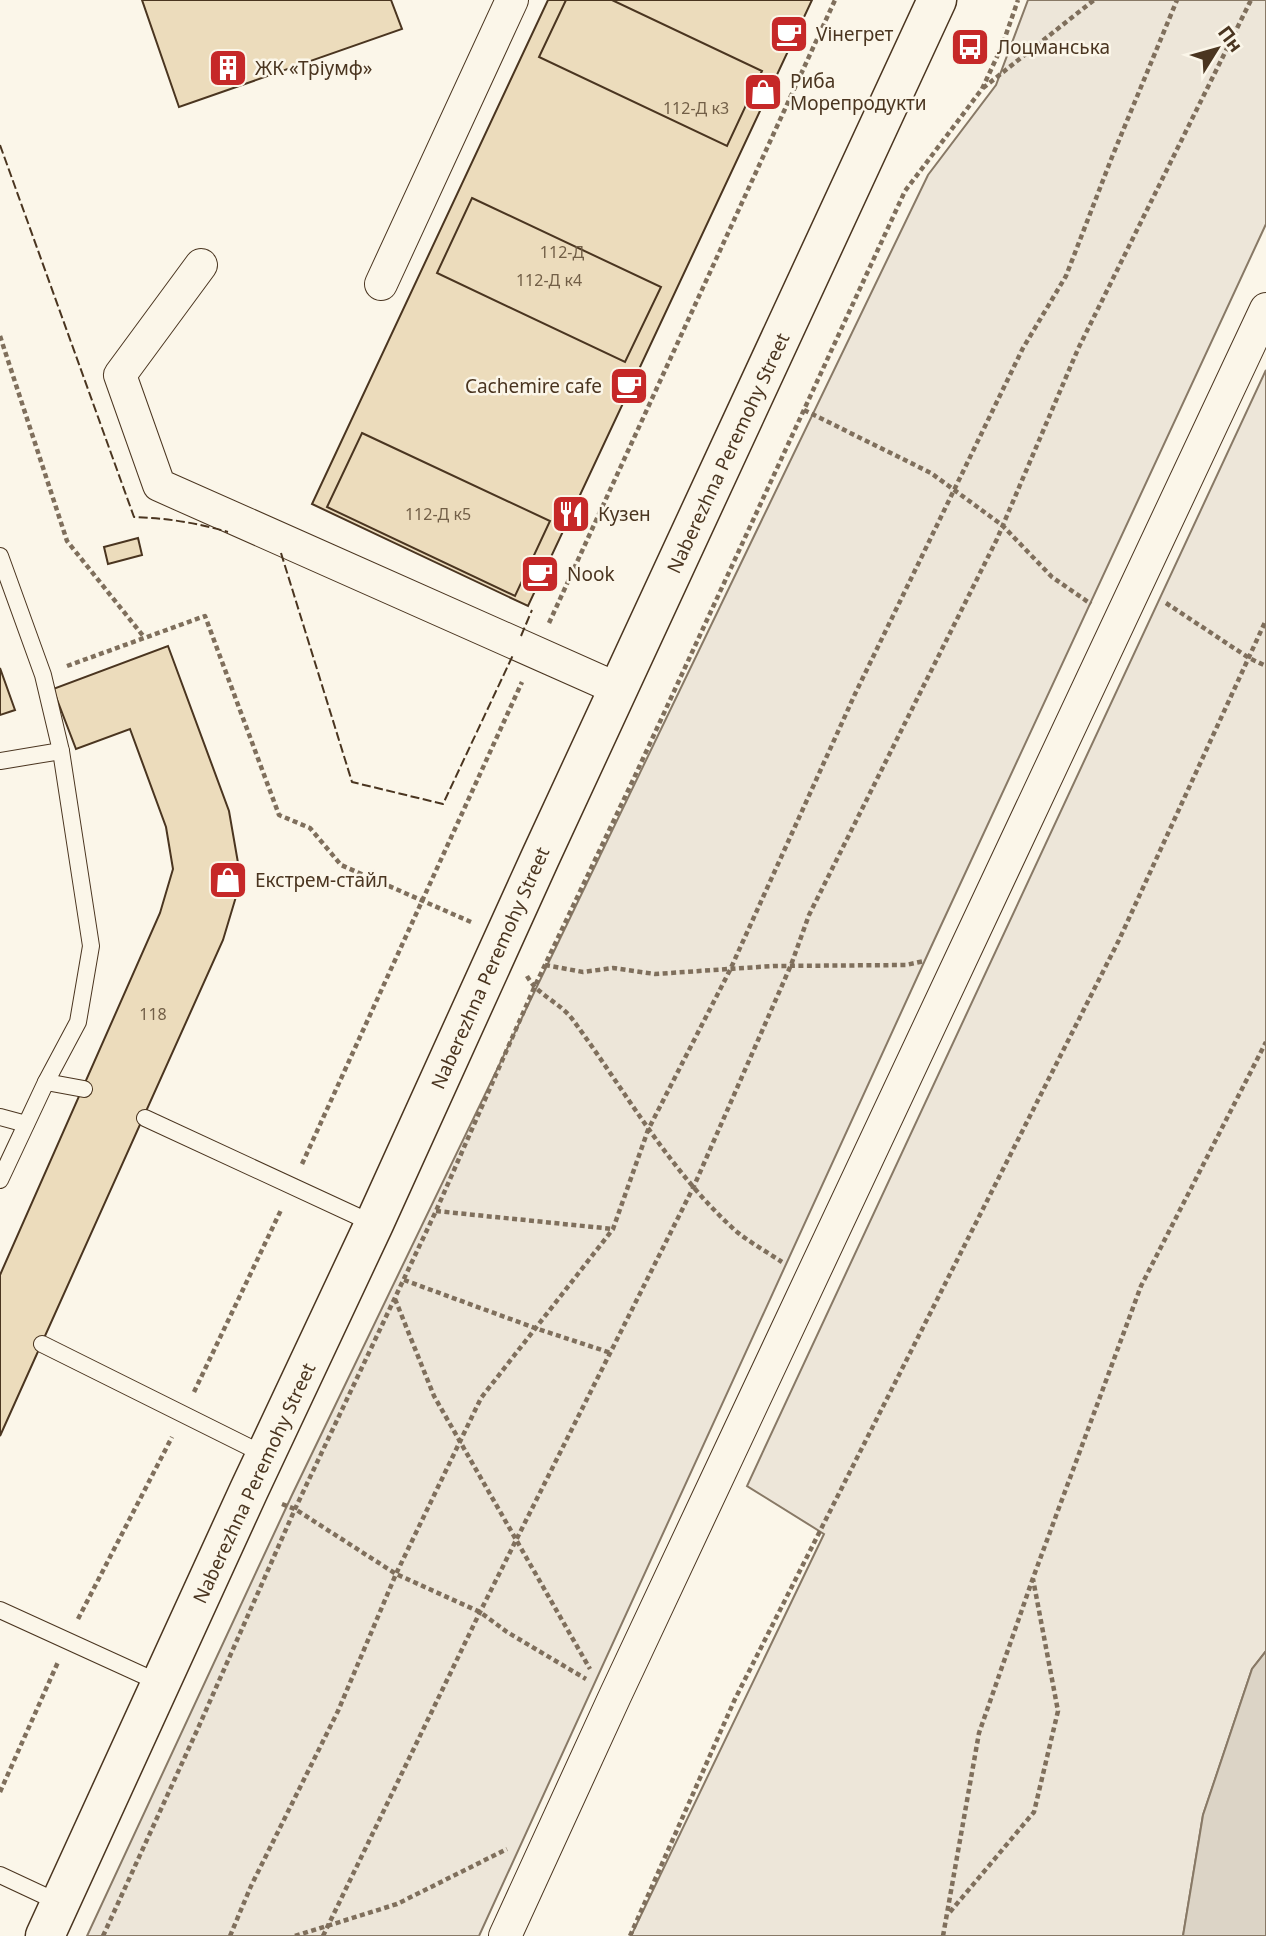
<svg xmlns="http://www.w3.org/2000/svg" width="1266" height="1936" font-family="'Noto Sans',sans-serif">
<rect width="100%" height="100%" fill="#fbf6e9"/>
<!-- green -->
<g fill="#ede6d9" stroke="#887966" stroke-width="2">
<path d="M1028,0H1266V224L931,947L479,1936H87L292,1495L928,175L996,85Z"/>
<path d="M1266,370V1651L1252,1669L1203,1815L1183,1936H631L824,1534L747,1486Z"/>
</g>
<!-- water -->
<path fill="#dcd4c6" stroke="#887966" stroke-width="2" d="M1266,1651V1936H1183L1203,1815L1252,1669Z"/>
<!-- building -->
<g fill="#ecdcbc" stroke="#4a3520" stroke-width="2">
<path d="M142,0H391L402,29L179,107Z"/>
<path d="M548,0H812L528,606L312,504Z"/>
<path d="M566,0H612L762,71L727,146L539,57Z"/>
<path d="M472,198L661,287L625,362L437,273Z"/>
<path d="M362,433L550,521L515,596L327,507Z"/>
<path d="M138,538L142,555L108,564L104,547Z"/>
<path d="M168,646L229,811L241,880L223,940L0,1436V1275L160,913L173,869L166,827L130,729L76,749L53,689Z"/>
<path d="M0,668L15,710L0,715Z"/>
</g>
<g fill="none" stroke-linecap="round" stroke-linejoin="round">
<!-- lane casing -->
<g stroke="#4a3520" stroke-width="18">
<g id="lane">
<path d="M0,556L43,675L61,751L0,761"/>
<path d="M61,751L91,946L78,1022L46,1082L84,1089"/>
<path d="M0,1117L26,1124"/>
<path d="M145,1118L374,1224"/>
<path d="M0,1180L46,1082"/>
<path d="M42,1344L265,1455"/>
<path d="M0,1610L160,1683"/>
<path d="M0,1875L60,1903"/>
</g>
</g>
<!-- street casing -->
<g stroke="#4a3520" stroke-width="34">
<g id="street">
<path d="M201,265L120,375L159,485L618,689"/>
<path d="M381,284L512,0"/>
<path d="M505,1936L615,1696L1266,309"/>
</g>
</g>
<!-- primary casing -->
<g stroke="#4a3520" stroke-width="41">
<path id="primary" d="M45,1936L249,1490L374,1224L540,858L937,0"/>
</g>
<!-- path -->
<g stroke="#7f6f5c" stroke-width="4.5" stroke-dasharray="5 3.5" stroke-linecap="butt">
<path d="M983,88L1094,0"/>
<path d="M0,336L67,541L144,637"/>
<path d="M804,410L931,473L1002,525L1052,577L1091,604"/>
<path d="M1166,603L1249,658L1266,666"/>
<path d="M549,623L835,0"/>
<path d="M67,666L205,616L279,815L310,828L341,865L471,922"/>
<path d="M545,965L583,972L613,968L655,974L773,966L906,965L924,961"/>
<path d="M527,976C538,996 560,1002 573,1020C626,1092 670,1172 737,1232C751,1243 767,1252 782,1262"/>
<path d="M302,1164L522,682"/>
<path d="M436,1211L613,1229"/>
<path d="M404,1280L535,1328L611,1353"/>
<path d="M395,1299L434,1396L590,1669"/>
<path d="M194,1392L281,1210"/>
<path d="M282,1504L295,1509L396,1574L480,1612L507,1632L586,1679"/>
<path d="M78,1619L172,1437"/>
<path d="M0,1792L58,1662"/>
<path d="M950,1912L1034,1812L1058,1711L1033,1579"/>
<path d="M103,1936L199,1726L295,1509L436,1211L534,988L634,778L905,191L982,89L1002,46L1018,0"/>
<path d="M230,1936L251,1886L338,1711L396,1574L481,1398L613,1229L648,1130L730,970L855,694L1023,348L1066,276L1112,157L1177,0"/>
<path d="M295,1936L397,1904L507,1849"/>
<path d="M323,1936L480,1612L694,1186L791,965L809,915L997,539L1078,349L1251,0"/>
<path d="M630,1936L735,1699L1119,940L1266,620"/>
<path d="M943,1936L979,1733L1033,1578L1141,1286L1266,1042"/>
</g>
<!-- lane -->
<use href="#lane" stroke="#fbf6e9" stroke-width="16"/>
<!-- street -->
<use href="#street" stroke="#fbf6e9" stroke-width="32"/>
<!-- primary -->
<use href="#primary" stroke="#fbf6e9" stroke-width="38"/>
<!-- fence -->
<g stroke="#4a3520" stroke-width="2" stroke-dasharray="9 3.5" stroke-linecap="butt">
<path d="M0,145L134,517C167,518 197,523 228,532"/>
<path d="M281,553L352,782L443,804L513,655"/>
<path d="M521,636L532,610"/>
</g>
</g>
<!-- icons -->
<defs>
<g id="cafe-square" transform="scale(2.0125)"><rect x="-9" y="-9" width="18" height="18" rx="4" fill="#c62828" stroke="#fbf6e9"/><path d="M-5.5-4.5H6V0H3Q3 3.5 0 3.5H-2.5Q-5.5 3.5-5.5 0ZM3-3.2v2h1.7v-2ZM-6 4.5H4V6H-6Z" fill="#fff"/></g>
<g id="bus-square" transform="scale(2.0125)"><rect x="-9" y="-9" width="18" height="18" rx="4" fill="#c62828" stroke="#fbf6e9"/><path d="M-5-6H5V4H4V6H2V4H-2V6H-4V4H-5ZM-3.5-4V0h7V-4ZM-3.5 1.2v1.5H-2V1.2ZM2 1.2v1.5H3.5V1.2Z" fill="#fff"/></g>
<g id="building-square" transform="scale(2.0125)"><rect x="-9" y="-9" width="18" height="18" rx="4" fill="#c62828" stroke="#fbf6e9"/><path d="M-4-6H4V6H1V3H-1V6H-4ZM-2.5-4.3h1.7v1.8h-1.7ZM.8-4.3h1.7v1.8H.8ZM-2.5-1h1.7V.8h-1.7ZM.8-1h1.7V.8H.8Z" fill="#fff"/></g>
<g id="shop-square" transform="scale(2.0125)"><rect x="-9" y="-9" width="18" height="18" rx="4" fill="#c62828" stroke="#fbf6e9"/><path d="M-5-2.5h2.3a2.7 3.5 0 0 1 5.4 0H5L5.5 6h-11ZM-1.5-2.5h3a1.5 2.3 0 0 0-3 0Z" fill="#fff"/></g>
<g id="restaurant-square" transform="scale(2.0125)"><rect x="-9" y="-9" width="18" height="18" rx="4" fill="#c62828" stroke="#fbf6e9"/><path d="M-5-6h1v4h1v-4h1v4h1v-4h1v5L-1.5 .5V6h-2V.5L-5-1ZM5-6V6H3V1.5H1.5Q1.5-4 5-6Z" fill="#fff"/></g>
</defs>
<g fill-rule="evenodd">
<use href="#cafe-square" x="789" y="34"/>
<use href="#bus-square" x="970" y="47"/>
<use href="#building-square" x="228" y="68"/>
<use href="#shop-square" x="763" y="92"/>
<use href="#cafe-square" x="629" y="386"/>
<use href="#restaurant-square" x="571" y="514"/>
<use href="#cafe-square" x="540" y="574"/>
<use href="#shop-square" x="228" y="880"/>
</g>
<g text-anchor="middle" stroke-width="5" stroke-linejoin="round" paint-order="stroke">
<!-- number labels -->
<g font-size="16" fill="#725f47">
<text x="696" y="114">112-Д к3</text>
<text x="562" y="258">112-Д</text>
<text x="549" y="286">112-Д к4</text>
<text x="438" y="520">112-Д к5</text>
<text x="153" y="1020">118</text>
</g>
<!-- poi labels -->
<g font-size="19" fill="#4a3520" stroke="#fbf6e9" text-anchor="start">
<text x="816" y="41">Vінегрет</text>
<text x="997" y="54">Лоцманська</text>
<text x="255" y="75">ЖК «Тріумф»</text>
<text x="790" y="88">Риба<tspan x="790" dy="22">Морепродукти</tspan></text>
<text x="602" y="393" text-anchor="end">Cachemire cafe</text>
<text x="598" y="521">Кузен</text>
<text x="567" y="581">Nook</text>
<text x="255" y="887">Екстрем-стайл</text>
</g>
<!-- street labels -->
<g font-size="19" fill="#4a3520" stroke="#fbf6e9">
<text transform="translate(728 453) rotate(-65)" y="7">Naberezhna Peremohy Street</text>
<text transform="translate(490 968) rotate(-66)" y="7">Naberezhna Peremohy Street</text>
<text transform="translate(254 1483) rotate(-65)" y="7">Naberezhna Peremohy Street</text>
</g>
</g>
<!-- north arrow -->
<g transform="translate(1217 49) rotate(53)" stroke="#fbf6e9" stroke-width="5" paint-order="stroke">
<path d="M0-5L12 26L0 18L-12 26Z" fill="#4a3520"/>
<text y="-10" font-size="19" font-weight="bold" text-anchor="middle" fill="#4a3520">Пн</text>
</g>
</svg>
